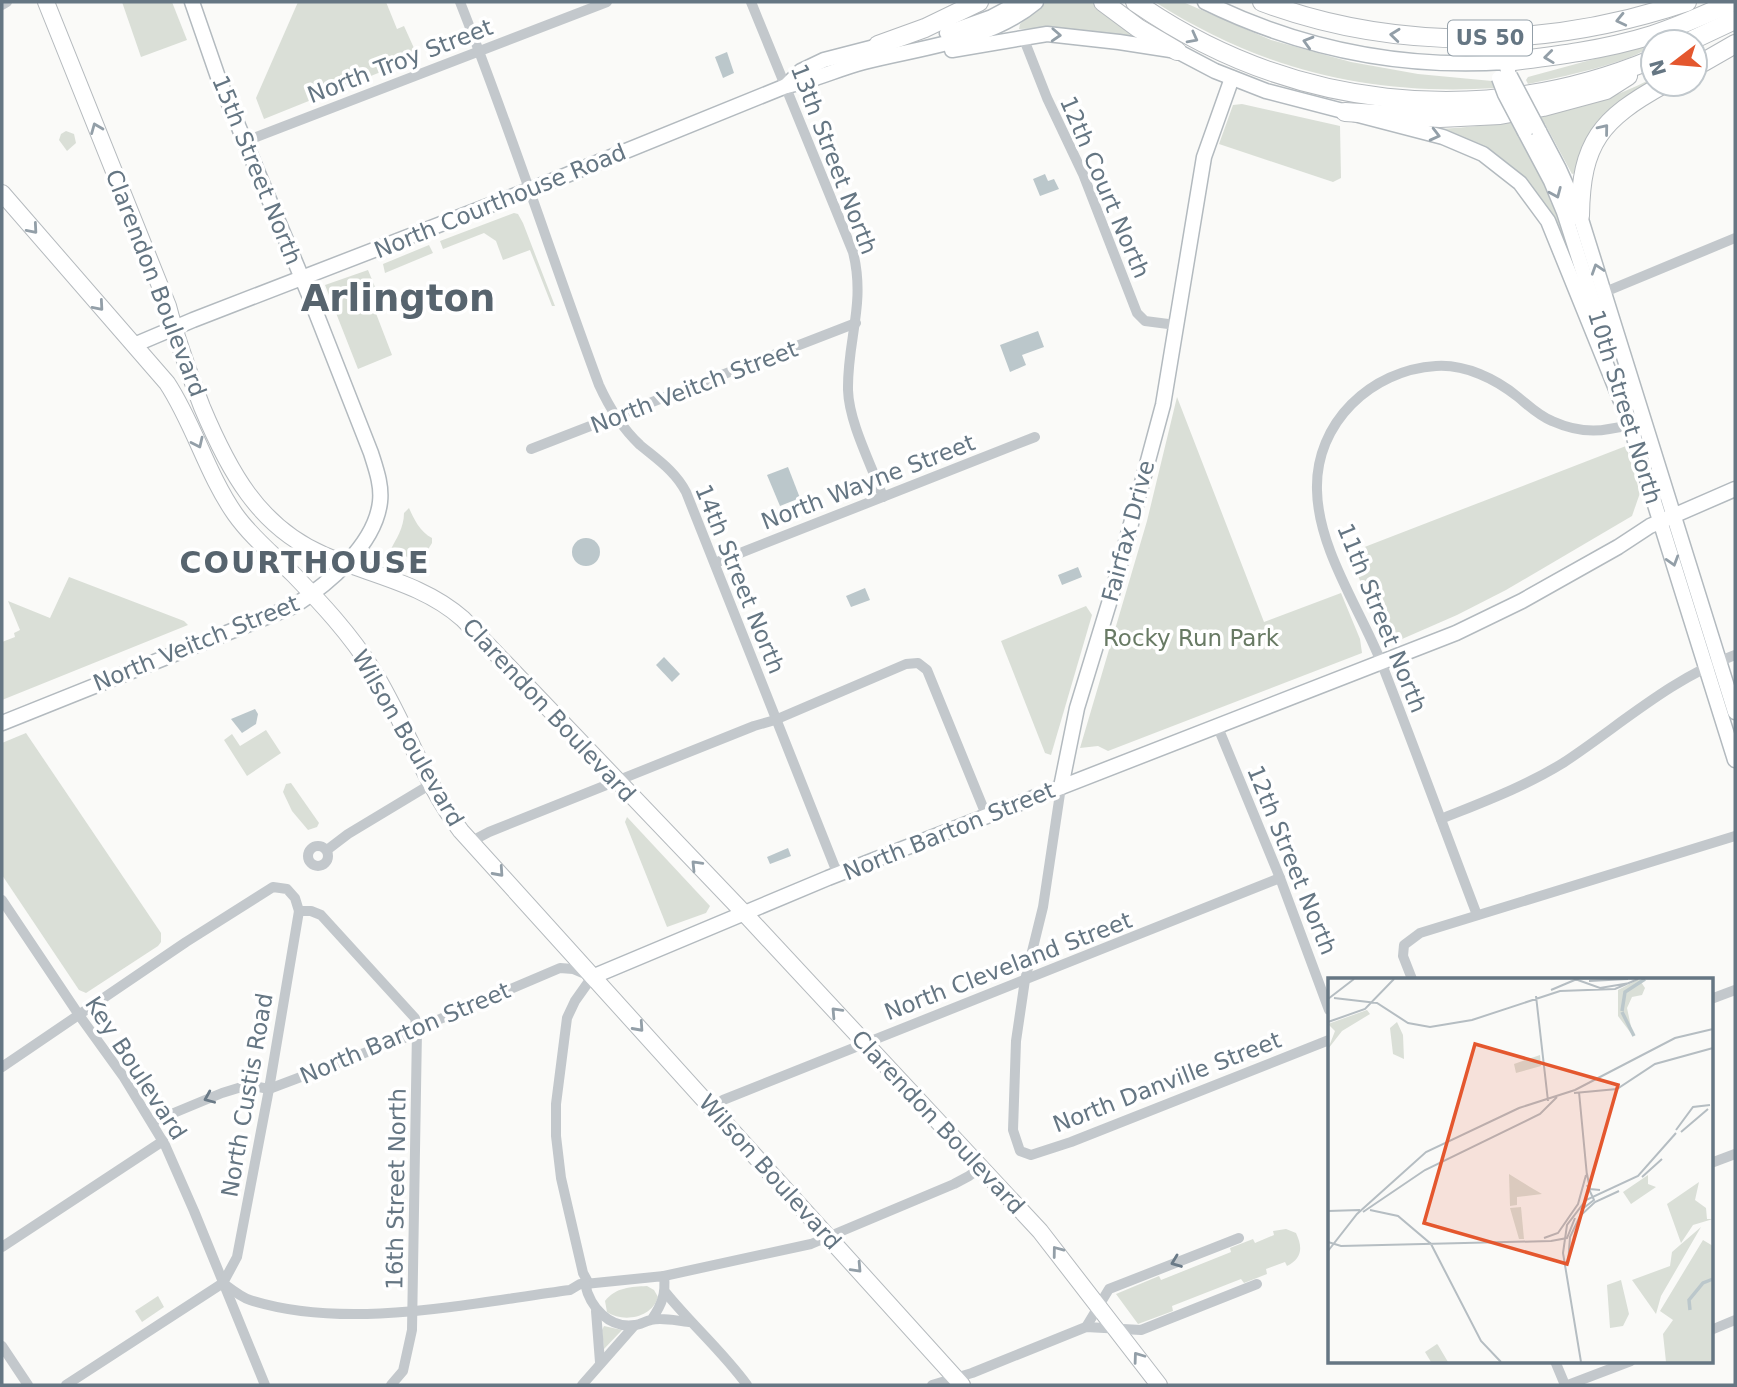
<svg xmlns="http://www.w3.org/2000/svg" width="1737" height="1387" font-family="'DejaVu Sans',sans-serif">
<rect width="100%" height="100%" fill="#fafaf8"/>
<!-- green -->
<g fill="#dadfd7">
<path d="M122,2H172L187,40L141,57Z"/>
<path d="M298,2H386L397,29L404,26L418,57L264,119L256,98Z"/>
<path d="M1046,2H1092L1136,35L1135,37L1053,28L1019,29L1020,24Z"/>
<path d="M1155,2H1183L1271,40L1351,62L1418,74L1492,81L1496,88C1371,96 1261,70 1155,2Z"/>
<path d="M1653,43C1642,61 1552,79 1528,84L1526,80L1528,77Z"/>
<path d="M1653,78V84L1576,173L1572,174L1545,124L1518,129L1549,188L1579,276C1545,193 1526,162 1440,129C1512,125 1588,112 1653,78Z"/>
<path d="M1242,104L1340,126L1341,178L1333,182L1219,144L1233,105Z"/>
<path d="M66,131L74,134L76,143L67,151L59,140L61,134Z"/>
<path d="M514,213L518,214L523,223L555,306H552L530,250L503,260L496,241L484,233L443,249L440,241Z"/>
<path d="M429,245L433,253L385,273L383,264Z"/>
<path d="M368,270L375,287L367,290L392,355L358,369L325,285Z"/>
<path d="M1177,397L1264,622L1341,593L1360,639L1362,653L1108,751L1098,746L1080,748L1147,521Z"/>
<path d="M1626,446L1640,493L1632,516L1506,590L1457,615L1386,646L1349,553Z"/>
<path d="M409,508C414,519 420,532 432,538V543L427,551L428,556L420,567C409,562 407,551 393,554L390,551C396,539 404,528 404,513Z"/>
<path d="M69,577L184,621L188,625L2,700V642L15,637L14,633L20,630L8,601L50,618Z"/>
<path d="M1086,606L1092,615L1051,755L1045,753L1001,641Z"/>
<path d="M266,730L281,753L247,776L224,740L232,734L240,746Z"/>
<path d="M26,733L161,933V942L158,946L86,993L79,990L2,875V743Z"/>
<path d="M291,783L319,823L317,827L308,830L292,811L283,792L286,784Z"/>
<path d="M627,817L710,906L706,913L667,927L625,822Z"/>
<path d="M1286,1229L1296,1233C1303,1248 1302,1258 1287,1266L1285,1262L1266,1269L1267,1274L1244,1283L1241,1279L1172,1306L1173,1311L1138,1324L1116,1294L1159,1276L1161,1280L1231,1252L1230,1248L1253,1239L1255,1243L1274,1235L1273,1231Z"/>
<path d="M647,1286L654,1290L658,1297C652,1318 623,1323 607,1312L605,1301C616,1287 631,1287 647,1286Z"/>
<path d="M158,1296L164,1307L142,1322L135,1311Z"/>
<path d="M604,1326L622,1330L604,1349L602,1330Z"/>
</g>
<!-- water -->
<g fill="#bbc7cb">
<path d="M727,52L734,73L723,78L715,57Z"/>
<path d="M1045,174L1048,181L1054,179L1059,189L1040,196L1033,179Z"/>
<path d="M1038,331L1044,347L1022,355L1026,365L1010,372L1000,345Z"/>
<path d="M788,467L800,498L780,506L767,475Z"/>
<circle cx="586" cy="552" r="14"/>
<path d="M1078,567L1082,577L1062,585L1058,575Z"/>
<path d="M865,588L870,600L851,607L846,596Z"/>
<path d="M664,657L680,674L672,682L656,665Z"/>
<path d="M255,709L258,714L256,724L242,733L231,719Z"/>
<path d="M788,848L791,856L770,864L767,857Z"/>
</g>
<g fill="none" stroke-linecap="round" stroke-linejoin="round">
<!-- secondary casing -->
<g stroke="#b3babf" stroke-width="17">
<g id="secondary">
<path d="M1205,2C1299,48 1401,69 1506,62L1508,71"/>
<path d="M947,33L992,17L1020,2"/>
<path d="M952,50L1047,34L1119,42L1177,51L1215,71L1266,91L1443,137L1483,154L1520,183L1548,221L1627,416"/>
<path d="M786,86L801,71L824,60L886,44"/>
<path d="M1539,131L1559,169L1580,216L1735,712"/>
<path d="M1525,132L1551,181L1564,212L1608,349"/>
<path d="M134,345L193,320L547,183L786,86C813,81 837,69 864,62C922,47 988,42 1036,2"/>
<path d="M1625,409L1735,760"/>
<path d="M2,723L294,606C328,584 375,545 380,502C382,485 376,469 371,453L309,295L219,80L192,2"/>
<path d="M1061,787L1077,708L1114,587L1163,405L1204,157L1232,78"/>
<path d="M592,977L828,878L1456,633L1522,601L1618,547L1650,526L1735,489"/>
</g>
</g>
<!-- primary casing -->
<g stroke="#b5babe" stroke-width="18">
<g id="primary">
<path d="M46,2L168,306C177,341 189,373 202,407C228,469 258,527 324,555C371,575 424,584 463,619L745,914L1040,1231L1159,1385"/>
<path d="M2,193L167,383C194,424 207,474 235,514C252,538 274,555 294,575C322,604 350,634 372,669C405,721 423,782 461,831L962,1385"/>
</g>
</g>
<!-- highway casing -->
<g stroke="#b4b9bd" stroke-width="20">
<g id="highway">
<path d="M1103,2L1138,28L1177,51"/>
<path d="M1135,2C1289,109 1479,131 1653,59"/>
<path d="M1262,2C1399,53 1550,48 1687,2"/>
<path d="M1688,42L1735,20"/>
<path d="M878,45L925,28L979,2"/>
<path d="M1506,62C1555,56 1604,50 1652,35C1680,26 1706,14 1733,2"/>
<path d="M1695,67L1735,44"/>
<path d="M1345,112L1440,118L1500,115L1543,107L1606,90L1628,76"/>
<path d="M1580,216C1581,142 1601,119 1664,84"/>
</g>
</g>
<!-- street -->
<g stroke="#c3c8cc" stroke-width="10">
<path d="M460,2C510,128 552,258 599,385C609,407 622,428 640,445C658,460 675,471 686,492L838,875"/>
<path d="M751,2L853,252C866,304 847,340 848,390C849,423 872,466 883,497"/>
<path d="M2,5L7,2"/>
<path d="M1023,37L1047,98L1083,174L1137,313L1145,321L1176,325"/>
<path d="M246,141L607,2"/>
<path d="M1600,294L1735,238"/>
<path d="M531,449L856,323"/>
<path d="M715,563L1035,437"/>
<path d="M1217,725L1280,878L1329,1010"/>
<path d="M1061,787L1043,907L1025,980L1016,1041L1013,1130L1020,1151L1031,1155L1071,1142L1329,1040"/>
<path d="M1441,819C1483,802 1524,787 1563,763C1619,726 1672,678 1735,655"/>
<path d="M470,842L489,832L754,726L775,720L906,664L918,663L927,670L987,817"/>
<circle cx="318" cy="856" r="10"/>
<path d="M327,850L348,834L431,784"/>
<path d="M2,900L79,1015L123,1076L165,1145L194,1211L265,1385"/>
<path d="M1477,915C1445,831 1414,746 1381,662C1360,609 1318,549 1317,490C1315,423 1371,370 1436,366C1465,364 1496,379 1518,397C1529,406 1539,416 1552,421C1570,429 1590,433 1609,429C1618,427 1625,426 1635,426"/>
<path d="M1412,979L1403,956L1404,945L1420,933L1735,836"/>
<path d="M1711,999L1735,990"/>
<path d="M2,1067L186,942L273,887L287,889L295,898L299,911H311L321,915L415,1018L417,1030L412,1330L403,1371L391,1385"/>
<path d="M713,1109L723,1100L1280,878"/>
<path d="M152,1122L222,1093L248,1085L269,1089L404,1038L426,1025L560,968L573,969L592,977L575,1001L567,1018L556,1104V1136L561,1178L583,1273L589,1284"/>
<path d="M1711,1163L1735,1154"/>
<path d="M2,1247L163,1141"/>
<path d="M664,1276L811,1244L954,1184L969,1176L981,1167"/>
<path d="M223,1283L237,1257L269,1089L299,911"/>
<path d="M666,1293C692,1325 723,1352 747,1385"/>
<path d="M596,1311L600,1362"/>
<path d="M652,1319C662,1304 666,1294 664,1276L585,1284C590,1307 609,1329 635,1325C640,1325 645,1321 651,1320C662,1317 677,1321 689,1322"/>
<path d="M1086,1327L1109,1289L1239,1238"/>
<path d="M1711,1330L1735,1320"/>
<path d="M2,1346L28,1385"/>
<path d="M1555,1361L1565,1385"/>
<path d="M66,1385L223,1283C231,1289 241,1297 250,1300C347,1331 470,1303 570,1290L580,1284H585"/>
<path d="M582,1385L634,1326"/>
<path d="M932,1385L972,1373L1086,1327L1141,1330L1257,1284"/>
<path d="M1568,1385L1631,1361"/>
</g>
<!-- secondary -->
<use href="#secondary" stroke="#fff" stroke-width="14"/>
<!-- primary -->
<use href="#primary" stroke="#fff" stroke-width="16"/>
<!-- highway -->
<use href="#highway" stroke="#fff" stroke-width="18"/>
<!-- secondary-bridge casing -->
<g stroke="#b3babf" stroke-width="17" stroke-linecap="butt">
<g id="secondary-bridge">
<path d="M1510,76L1539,131"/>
<path d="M1499,78L1505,94L1525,132"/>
</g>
</g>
<!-- secondary-bridge -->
<use href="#secondary-bridge" stroke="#fff" stroke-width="14"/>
</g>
<!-- one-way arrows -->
<defs><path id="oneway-chevron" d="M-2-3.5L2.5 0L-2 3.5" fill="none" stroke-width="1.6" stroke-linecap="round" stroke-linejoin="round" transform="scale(1.75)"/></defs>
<g stroke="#939fa8">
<use href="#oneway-chevron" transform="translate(1621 20) rotate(167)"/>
<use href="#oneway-chevron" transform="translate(1056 35) rotate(3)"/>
<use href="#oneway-chevron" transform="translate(1395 35) rotate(-174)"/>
<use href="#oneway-chevron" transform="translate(1193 38) rotate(28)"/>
<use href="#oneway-chevron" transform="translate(1308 42) rotate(-164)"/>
<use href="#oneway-chevron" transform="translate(1549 57) rotate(173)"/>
<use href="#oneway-chevron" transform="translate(96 128) rotate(-112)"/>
<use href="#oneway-chevron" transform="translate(1604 129) rotate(-51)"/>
<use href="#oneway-chevron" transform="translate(1435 135) rotate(14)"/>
<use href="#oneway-chevron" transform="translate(1556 193) rotate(67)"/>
<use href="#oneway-chevron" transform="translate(33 229) rotate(49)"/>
<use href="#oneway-chevron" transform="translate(1597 269) rotate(-108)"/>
<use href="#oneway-chevron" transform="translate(99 306) rotate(49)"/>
<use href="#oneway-chevron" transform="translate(198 443) rotate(65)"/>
<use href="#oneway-chevron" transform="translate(1673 561) rotate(73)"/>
<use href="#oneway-chevron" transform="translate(696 865) rotate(-134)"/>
<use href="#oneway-chevron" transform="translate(499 872) rotate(48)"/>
<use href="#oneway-chevron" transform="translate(836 1012) rotate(-133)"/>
<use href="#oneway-chevron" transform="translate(639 1027) rotate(48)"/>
<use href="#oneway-chevron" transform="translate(1057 1251) rotate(-127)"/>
<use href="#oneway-chevron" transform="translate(857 1268) rotate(47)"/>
<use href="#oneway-chevron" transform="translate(1138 1357) rotate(-126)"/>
</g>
<g stroke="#6a7a87">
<use href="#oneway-chevron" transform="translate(209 1098) rotate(157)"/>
<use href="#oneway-chevron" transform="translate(1176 1262) rotate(159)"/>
</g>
<g text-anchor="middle" stroke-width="7" stroke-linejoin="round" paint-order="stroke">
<!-- shield labels -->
<rect fill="#fff" stroke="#939fa8" stroke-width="2" x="1448" y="20.5" width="84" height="35" rx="5"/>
<g font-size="21" font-weight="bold" fill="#657683">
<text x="1490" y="45">US 50</text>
</g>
<!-- street labels -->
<g font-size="23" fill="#657683" stroke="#fff">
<text transform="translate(400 61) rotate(-21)" y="8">North Troy Street</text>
<text transform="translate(834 159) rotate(69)" y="8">13th Street North</text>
<text transform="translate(257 170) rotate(68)" y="8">15th Street North</text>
<text transform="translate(1105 187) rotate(67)" y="8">12th Court North</text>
<text transform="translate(500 201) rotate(-22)" y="8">North Courthouse Road</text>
<text transform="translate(156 283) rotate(69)" y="8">Clarendon Boulevard</text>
<text transform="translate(694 387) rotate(-21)" y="8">North Veitch Street</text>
<text transform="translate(1625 407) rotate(73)" y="8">10th Street North</text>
<text transform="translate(868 482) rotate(-21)" y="8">North Wayne Street</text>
<text transform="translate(1128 531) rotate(-75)" y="8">Fairfax Drive</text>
<text transform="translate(740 579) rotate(68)" y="8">14th Street North</text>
<text transform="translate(1382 618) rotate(68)" y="8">11th Street North</text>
<text transform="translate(196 643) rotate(-22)" y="8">North Veitch Street</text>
<text transform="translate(549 710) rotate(47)" y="8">Clarendon Boulevard</text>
<text transform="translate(408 738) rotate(60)" y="8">Wilson Boulevard</text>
<text transform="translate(949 831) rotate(-22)" y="8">North Barton Street</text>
<text transform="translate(1292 860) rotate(68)" y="8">12th Street North</text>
<text transform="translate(1008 966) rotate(-21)" y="8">North Cleveland Street</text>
<text transform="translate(405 1033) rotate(-23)" y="8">North Barton Street</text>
<text transform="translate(136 1068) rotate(57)" y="8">Key Boulevard</text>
<text transform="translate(1167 1082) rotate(-21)" y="8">North Danville Street</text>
<text transform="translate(247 1095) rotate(-80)" y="8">North Custis Road</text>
<text transform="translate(938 1122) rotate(47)" y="8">Clarendon Boulevard</text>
<text transform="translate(770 1172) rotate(48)" y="8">Wilson Boulevard</text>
<text transform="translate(396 1189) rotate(-89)" y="8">16th Street North</text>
</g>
<!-- park labels -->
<g font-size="23" fill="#687a64" stroke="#fff">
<text x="1191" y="646">Rocky Run Park</text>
</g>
<!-- district labels -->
<g font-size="30" font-weight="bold" letter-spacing="2" fill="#57646e" stroke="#fff">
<text x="305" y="573">COURTHOUSE</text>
</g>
<!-- town labels -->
<g font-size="37" font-weight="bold" fill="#57646e" stroke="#fff">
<text x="398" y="311">Arlington</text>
</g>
</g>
<!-- overview -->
<g transform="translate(1328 978)">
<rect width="385" height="385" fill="#fafaf8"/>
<path d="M311,1L317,10L314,17L304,19L299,30L305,58L290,38V12ZM39,32L42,36L14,53L0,71L7,53L0,46ZM69,44L75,57L76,81L65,76L62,50ZM212,77L213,88L188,95L186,86ZM181,196L202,209L214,216L189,219V227L182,228ZM320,197V206L328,209L303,226L295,214ZM371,204L367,222L378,230L379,241H385L365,247L353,265L339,226ZM193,229L196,261H191L182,230ZM373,249L333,318L328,336L304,302L342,288L344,274ZM375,262L385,268V384H338L335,356L345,342L332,333ZM293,302L301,336L295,348L282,350L279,307ZM109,366L110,367L120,384H103L97,374Z" fill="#dadfd7"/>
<path fill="none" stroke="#bbc7cb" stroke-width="3.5" d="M294,33L297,14L317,1M294,34L306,58M362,332L361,322L375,305L385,301"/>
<path fill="none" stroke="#b5bdc2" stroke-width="2" d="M247,1L272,10L302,5M261,3L300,1M223,12L249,1M208,18L220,123M6,20L49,25L80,45L102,49L144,42L232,13L287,11L310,1M0,21L26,1M0,44L37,31L66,1M251,114L259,198M246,115L289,111L327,86L385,70M348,152L365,129L382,127M353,154L380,131M259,196L262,211L272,212M314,199L334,181M42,232L70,238L103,266L153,363L173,384M253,232L266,222L259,207M0,233L32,232M35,234L97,192L212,136L229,119M216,260L230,255L250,226L258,197M0,264L13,268L223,263L239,260L247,240M0,273L29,236L98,174L191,130L247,112L347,60L385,51M240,286L242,259L252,238L267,224L291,213M253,384L235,275L239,247L258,222L310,198L348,155"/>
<path fill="#e4572e" fill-opacity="0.15" stroke="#e4572e" stroke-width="3.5" d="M147,66L290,107L239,286L96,245Z"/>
<rect width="385" height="385" fill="none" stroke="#657683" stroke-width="3.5"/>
</g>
<!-- border -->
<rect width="1737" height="1387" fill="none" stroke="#657683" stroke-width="7"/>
<!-- north arrow -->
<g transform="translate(1674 63) rotate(254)"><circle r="33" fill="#ffffff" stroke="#c1c8cd" stroke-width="2"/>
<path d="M0-5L12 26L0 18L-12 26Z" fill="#e4572e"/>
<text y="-10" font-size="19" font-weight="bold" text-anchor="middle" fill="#657683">N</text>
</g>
</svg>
